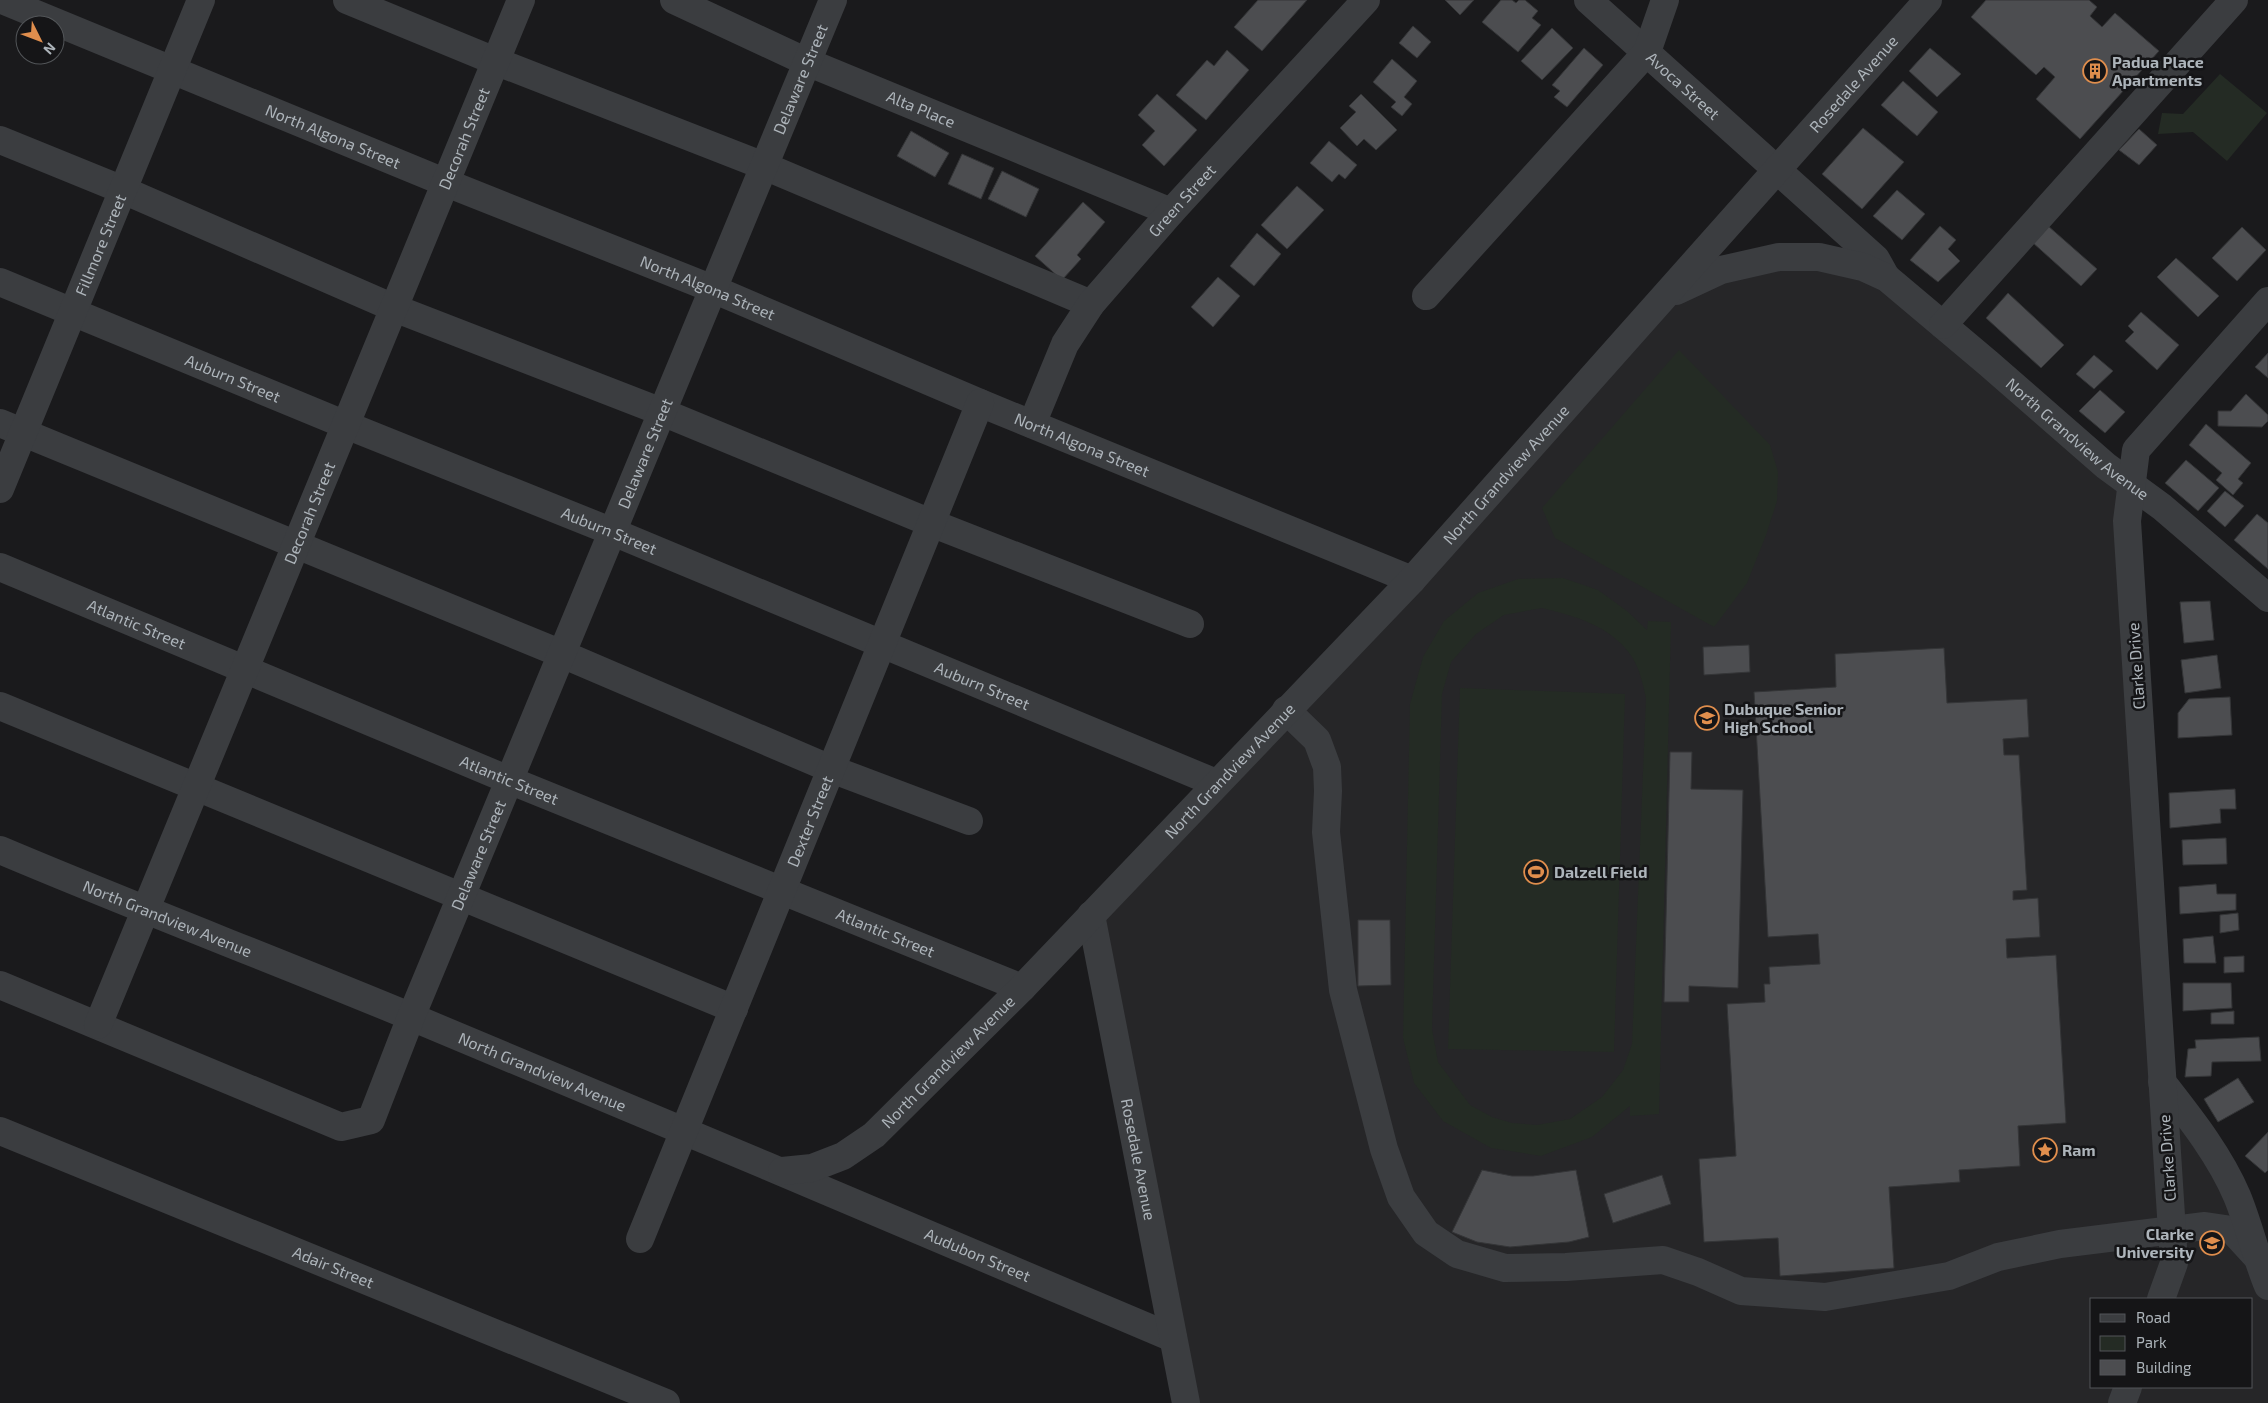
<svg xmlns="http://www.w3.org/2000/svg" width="2268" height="1403" font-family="'Exo 2',sans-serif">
<rect width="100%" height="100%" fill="#1a1a1c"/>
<!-- built -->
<path fill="#262628" d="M1779,257L1887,278L2124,475L2162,1082L2212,1148L2268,1286V1403H2122L2128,1387H2252V1299H2092V1387H2125L2119,1403H1186L1091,915L1667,295Z"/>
<!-- green -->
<g fill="#242b24" fill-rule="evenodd">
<path d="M2220,74L2267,113L2227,161L2193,132L2158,134L2162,113L2183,114Z"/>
<path d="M1679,350L1770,445L1778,472L1777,501L1766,535L1747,583L1714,627L1555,538L1542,508Z"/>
<path d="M1563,578L1598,590L1627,611L1647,630L1648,621L1671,622L1659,1114L1630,1116V1106L1592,1137L1541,1156L1491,1148L1443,1121L1414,1083L1403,1038L1410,704L1423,657L1444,621L1478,593L1518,579ZM1542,608C1575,616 1612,626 1632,657C1640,669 1643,685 1646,698L1632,1044L1623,1070L1602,1097L1570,1119L1537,1125L1512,1123L1492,1117L1470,1105L1438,1062L1432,1029L1442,694L1451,662L1476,634L1504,615Z"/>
<path d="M1460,688L1625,694L1614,1052L1448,1049Z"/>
</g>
<!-- building -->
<g fill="#4c4d50" stroke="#343537">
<path d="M1258,0H1307L1262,51L1234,27Z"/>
<path d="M1445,0H1474L1460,15Z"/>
<path d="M1501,0H1512L1516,3L1519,0H1525L1538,11L1532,18L1541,25L1518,52L1482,22Z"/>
<path d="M1986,0H2089L2097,7L2090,16L2102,27L2115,13L2159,51L2080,139L2036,99L2055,77L2044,67L2036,75L1971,17Z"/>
<path d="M1413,26L1431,42L1417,58L1399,43Z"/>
<path d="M1552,28L1573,48L1542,80L1521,61Z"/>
<path d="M1584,48L1603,65L1567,107L1554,97L1560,91L1552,85Z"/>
<path d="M1930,48L1961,74L1937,97L1909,71Z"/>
<path d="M1227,50L1249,70L1206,120L1176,95L1207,60L1214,66Z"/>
<path d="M1392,59L1417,81L1404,97L1412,104L1402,116L1391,107L1396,102L1373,82Z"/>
<path d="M1903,81L1938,112L1917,136L1881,105Z"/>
<path d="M1157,94L1197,130L1164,166L1142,145L1155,131L1138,115Z"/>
<path d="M1361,94L1397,130L1376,150L1364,139L1357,146L1340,128L1356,112L1349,106Z"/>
<path d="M1863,128L1904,162L1862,209L1822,174Z"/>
<path d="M2139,129L2157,145L2139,165L2119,150Z"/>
<path d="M911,131L949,153L935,177L897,156Z"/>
<path d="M1329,141L1357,165L1345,179L1339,174L1332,182L1310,163Z"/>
<path d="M962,154L994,168L981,199L948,184Z"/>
<path d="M1002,171L1039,189L1026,217L988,199Z"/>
<path d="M1297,186L1324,210L1287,249L1261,225Z"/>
<path d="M1897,190L1925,214L1902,240L1873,216Z"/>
<path d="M1083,202L1105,222L1077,255L1081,259L1062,280L1035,256Z"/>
<path d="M2047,225L2097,269L2081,286L2032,242Z"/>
<path d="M1940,226L1956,240L1948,249L1960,261L1938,282L1910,260Z"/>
<path d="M2242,227L2266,250L2237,281L2212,258Z"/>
<path d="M1257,233L1281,254L1254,286L1230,266Z"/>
<path d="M2176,258L2219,296L2198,317L2157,277Z"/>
<path d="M1218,277L1240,296L1213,327L1191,307Z"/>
<path d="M2008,293L2064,345L2041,368L1986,318Z"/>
<path d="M2141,312L2179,345L2157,370L2125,341L2134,332L2128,326Z"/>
<path d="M2268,353V378L2255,367Z"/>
<path d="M2094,355L2113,371L2094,389L2076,374Z"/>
<path d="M2100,390L2125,412L2105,433L2079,411Z"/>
<path d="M2246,394L2268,415V421L2262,427L2218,426V411H2231Z"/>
<path d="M2206,424L2251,463L2238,479L2243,483L2233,495L2216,480L2222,473L2189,445Z"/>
<path d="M2186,460L2219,488L2198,511L2165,483Z"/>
<path d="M2225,491L2244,506L2225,527L2207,511Z"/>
<path d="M2257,514L2268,523V569L2234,540Z"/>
<path d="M2210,601L2214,640L2184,643L2180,602Z"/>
<path d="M1749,645L1750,672L1704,675L1703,647Z"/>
<path d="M1944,648L1947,703L2027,699L2029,737L2003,739L2004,755H2019L2027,890L2013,891V900L2038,898L2040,937L2006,939L2007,958L2056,955L2066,1123L2018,1126L2020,1166L1959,1170L1960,1182L1889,1187L1894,1268L1780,1276L1778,1238L1704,1242L1699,1159L1736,1156L1727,1004L1765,1002L1764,984H1770L1769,967L1820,964L1818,934L1768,937L1754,692L1836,687L1835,654Z"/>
<path d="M2217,655L2221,688L2185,693L2181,660Z"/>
<path d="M2230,697L2232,735L2178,738V713L2189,699Z"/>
<path d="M1670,752H1692L1691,789L1743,790L1738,988L1689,986V1002H1664Z"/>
<path d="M2235,789L2236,809H2220L2221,823L2170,828L2169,793Z"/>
<path d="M2226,838L2227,864L2183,865L2182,840Z"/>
<path d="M2216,884L2217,894H2236V910L2180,914L2179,887Z"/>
<path d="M2238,913L2239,930L2220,933V915Z"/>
<path d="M1358,920H1390L1391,985L1358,986Z"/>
<path d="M2213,936L2216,963H2184L2183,939Z"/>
<path d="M2244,956V972L2224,973V957Z"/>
<path d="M2183,983H2231L2232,1008L2183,1011Z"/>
<path d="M2234,1011V1024H2211V1013Z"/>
<path d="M2259,1037L2261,1061L2212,1062L2211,1076L2185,1077L2188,1049L2196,1048L2195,1040Z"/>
<path d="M2238,1078L2254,1102L2218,1122L2204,1099Z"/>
<path d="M2268,1132V1170L2265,1173L2245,1156Z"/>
<path d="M1482,1170L1512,1176H1533L1576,1170L1589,1237L1569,1242L1510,1247L1477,1242L1452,1232Z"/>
<path d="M1662,1175L1671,1204L1613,1223L1604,1194Z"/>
</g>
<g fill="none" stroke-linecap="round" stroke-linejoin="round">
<!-- minor -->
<g stroke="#3b3d40" stroke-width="28">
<path id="s1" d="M2,0L444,182L713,289L980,403L1412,580"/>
<path d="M347,0L495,61L764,166L1091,304"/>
<path id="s2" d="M674,0L807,62L1171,212"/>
<path id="s3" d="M1588,0L1876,259L1886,277"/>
<path d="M0,140L123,190L394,308L662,412L931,523L1190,624"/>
<path id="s4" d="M0,282L346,425L613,532L1216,783"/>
<path id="s5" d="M1676,291L1721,270L1779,257H1819L1863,267L1887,278L1988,363L2106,466L2162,507L2268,598"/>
<path d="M1426,296L1647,52L1665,0"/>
<path d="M1943,325L2234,0"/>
<path d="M0,423L562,654L831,769L969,821"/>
<path id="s6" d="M1032,424L1065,344L1091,304L1171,212L1366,0"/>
<path id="s7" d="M0,489L201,0"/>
<path id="s8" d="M0,567L509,780L1022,988"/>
<path d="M0,706L734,1009"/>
<path d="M1286,710L1317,740L1327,767L1328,791L1326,832L1343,990L1384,1149L1401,1197L1426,1233L1457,1254L1505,1268L1566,1267L1663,1260L1698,1272L1741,1291L1825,1297L1949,1276L1998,1257L2060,1244L2205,1226L2232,1230L2255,1255"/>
<path id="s9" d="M0,850C137,908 277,961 414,1018C667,1124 921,1230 1173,1338"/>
<path id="s10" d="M1091,915L1186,1403"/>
<path id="s11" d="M0,985L341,1127L371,1120L411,1017L833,0"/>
<path id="s12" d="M98,1025L521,0"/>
<path d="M2162,1082C2190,1118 2219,1154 2237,1196C2249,1225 2256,1257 2268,1286"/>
<path id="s13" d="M0,1131L666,1403"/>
<path id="s14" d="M782,1171L812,1168L843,1156L874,1135L1022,988L1412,580L1928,0"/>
<path id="s15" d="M640,1239L980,403"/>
<path d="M2161,1299L2174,1263L2127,521L2136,450L2268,301"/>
<path d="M2122,1403L2128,1387"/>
</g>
</g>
<!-- icons -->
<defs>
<g id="building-ring" transform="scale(1.25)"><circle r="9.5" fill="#151517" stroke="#e08e4d" stroke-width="1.5"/><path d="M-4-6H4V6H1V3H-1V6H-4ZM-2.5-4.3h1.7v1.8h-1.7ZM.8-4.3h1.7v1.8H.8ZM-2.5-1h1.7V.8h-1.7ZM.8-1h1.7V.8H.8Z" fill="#e08e4d"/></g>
<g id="school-ring" transform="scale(1.25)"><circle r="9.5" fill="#151517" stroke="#e08e4d" stroke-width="1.5"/><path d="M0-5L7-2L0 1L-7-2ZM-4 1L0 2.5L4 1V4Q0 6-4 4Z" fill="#e08e4d"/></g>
<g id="stadium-ring" transform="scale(1.25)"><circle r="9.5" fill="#151517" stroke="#e08e4d" stroke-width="1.5"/><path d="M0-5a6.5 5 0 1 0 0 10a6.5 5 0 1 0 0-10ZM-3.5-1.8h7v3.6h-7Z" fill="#e08e4d"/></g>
<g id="sight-ring" transform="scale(1.25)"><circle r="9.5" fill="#151517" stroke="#e08e4d" stroke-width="1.5"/><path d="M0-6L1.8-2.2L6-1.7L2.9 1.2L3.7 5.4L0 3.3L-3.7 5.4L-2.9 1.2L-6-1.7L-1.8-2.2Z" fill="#e08e4d"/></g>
<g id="university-ring" transform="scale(1.25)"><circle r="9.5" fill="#151517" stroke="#e08e4d" stroke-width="1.5"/><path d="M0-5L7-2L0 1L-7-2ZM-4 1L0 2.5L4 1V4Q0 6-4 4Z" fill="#e08e4d"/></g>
</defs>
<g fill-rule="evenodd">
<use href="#building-ring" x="2095" y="71"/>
<use href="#school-ring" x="1707" y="718"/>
<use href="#stadium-ring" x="1536" y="872"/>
<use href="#sight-ring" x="2045" y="1150"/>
<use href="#university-ring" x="2212" y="1243"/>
</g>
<g text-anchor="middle" stroke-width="5" stroke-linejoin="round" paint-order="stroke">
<!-- poi labels -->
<g font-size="16" font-weight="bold" fill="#adb4ba" stroke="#151517" text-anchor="start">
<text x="2112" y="68">Padua Place<tspan x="2112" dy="18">Apartments</tspan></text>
<text x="1724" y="715">Dubuque Senior<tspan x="1724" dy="18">High School</tspan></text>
<text x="1554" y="878">Dalzell Field</text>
<text x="2062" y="1156">Ram</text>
<text x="2194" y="1240" text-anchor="end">Clarke<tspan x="2194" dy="18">University</tspan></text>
</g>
<!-- street labels -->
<g font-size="16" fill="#adb4ba" stroke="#151517">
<text dy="6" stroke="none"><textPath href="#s11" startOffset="1526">Delaware Street</textPath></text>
<text dy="6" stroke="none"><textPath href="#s3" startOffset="128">Avoca Street</textPath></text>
<text dy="6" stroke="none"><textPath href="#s14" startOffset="1538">Rosedale Avenue</textPath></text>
<text dy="6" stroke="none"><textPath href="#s2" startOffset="270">Alta Place</textPath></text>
<text dy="6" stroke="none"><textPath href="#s1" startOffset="358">North Algona Street</textPath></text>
<text dy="6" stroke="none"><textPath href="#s12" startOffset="959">Decorah Street</textPath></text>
<text dy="6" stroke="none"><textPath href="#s6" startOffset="272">Green Street</textPath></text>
<text dy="6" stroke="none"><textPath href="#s7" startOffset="264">Fillmore Street</textPath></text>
<text dy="6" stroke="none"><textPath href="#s1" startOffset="762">North Algona Street</textPath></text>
<text dy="6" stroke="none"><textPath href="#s4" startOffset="252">Auburn Street</textPath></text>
<text dy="6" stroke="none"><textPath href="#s5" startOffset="470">North Grandview Avenue</textPath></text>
<text dy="6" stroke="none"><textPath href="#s1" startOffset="1168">North Algona Street</textPath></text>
<text dy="6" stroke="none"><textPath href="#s11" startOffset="1121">Delaware Street</textPath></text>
<text dy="6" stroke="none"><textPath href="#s14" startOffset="1015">North Grandview Avenue</textPath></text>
<text dy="6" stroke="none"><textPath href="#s12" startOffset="554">Decorah Street</textPath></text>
<text dy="6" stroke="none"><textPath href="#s4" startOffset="658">Auburn Street</textPath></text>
<text dy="6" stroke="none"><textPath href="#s8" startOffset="148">Atlantic Street</textPath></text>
<text transform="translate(2136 666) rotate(-94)" y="6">Clarke Drive</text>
<text dy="6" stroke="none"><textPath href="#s4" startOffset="1062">Auburn Street</textPath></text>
<text dy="6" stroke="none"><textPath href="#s14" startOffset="610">North Grandview Avenue</textPath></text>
<text dy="6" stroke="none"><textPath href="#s8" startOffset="552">Atlantic Street</textPath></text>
<text dy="6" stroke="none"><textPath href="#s15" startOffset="451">Dexter Street</textPath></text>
<text dy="6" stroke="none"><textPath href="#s11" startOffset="686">Delaware Street</textPath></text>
<text dy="6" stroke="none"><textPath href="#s9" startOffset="181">North Grandview Avenue</textPath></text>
<text dy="6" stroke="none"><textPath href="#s8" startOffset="958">Atlantic Street</textPath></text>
<text dy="6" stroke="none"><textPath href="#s14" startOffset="205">North Grandview Avenue</textPath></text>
<text dy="6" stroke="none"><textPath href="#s9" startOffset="586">North Grandview Avenue</textPath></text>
<text transform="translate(2167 1158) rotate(-94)" y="6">Clarke Drive</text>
<text dy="6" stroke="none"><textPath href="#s10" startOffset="249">Rosedale Avenue</textPath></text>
<text dy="6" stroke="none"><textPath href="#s9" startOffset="1058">Audubon Street</textPath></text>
<text dy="6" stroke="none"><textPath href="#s13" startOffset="360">Adair Street</textPath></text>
</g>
</g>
<!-- legend -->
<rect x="2090" y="1298" width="162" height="90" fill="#151517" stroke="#525558"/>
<rect x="2100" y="1314" width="25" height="8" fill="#3b3d40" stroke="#525558"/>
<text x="2136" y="1323" font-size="15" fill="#adb4ba">Road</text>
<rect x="2100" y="1336" width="25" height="15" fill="#242b24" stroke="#525558"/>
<text x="2136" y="1348" font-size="15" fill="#adb4ba">Park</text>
<rect x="2100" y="1360" width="25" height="15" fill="#4c4d50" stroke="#525558"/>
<text x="2136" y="1373" font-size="15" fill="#adb4ba">Building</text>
<!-- north arrow -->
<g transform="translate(40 40) rotate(132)"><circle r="24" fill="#151517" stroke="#525558"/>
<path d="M0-4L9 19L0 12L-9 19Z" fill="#e08e4d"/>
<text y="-8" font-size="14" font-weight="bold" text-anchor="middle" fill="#adb4ba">N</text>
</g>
</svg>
